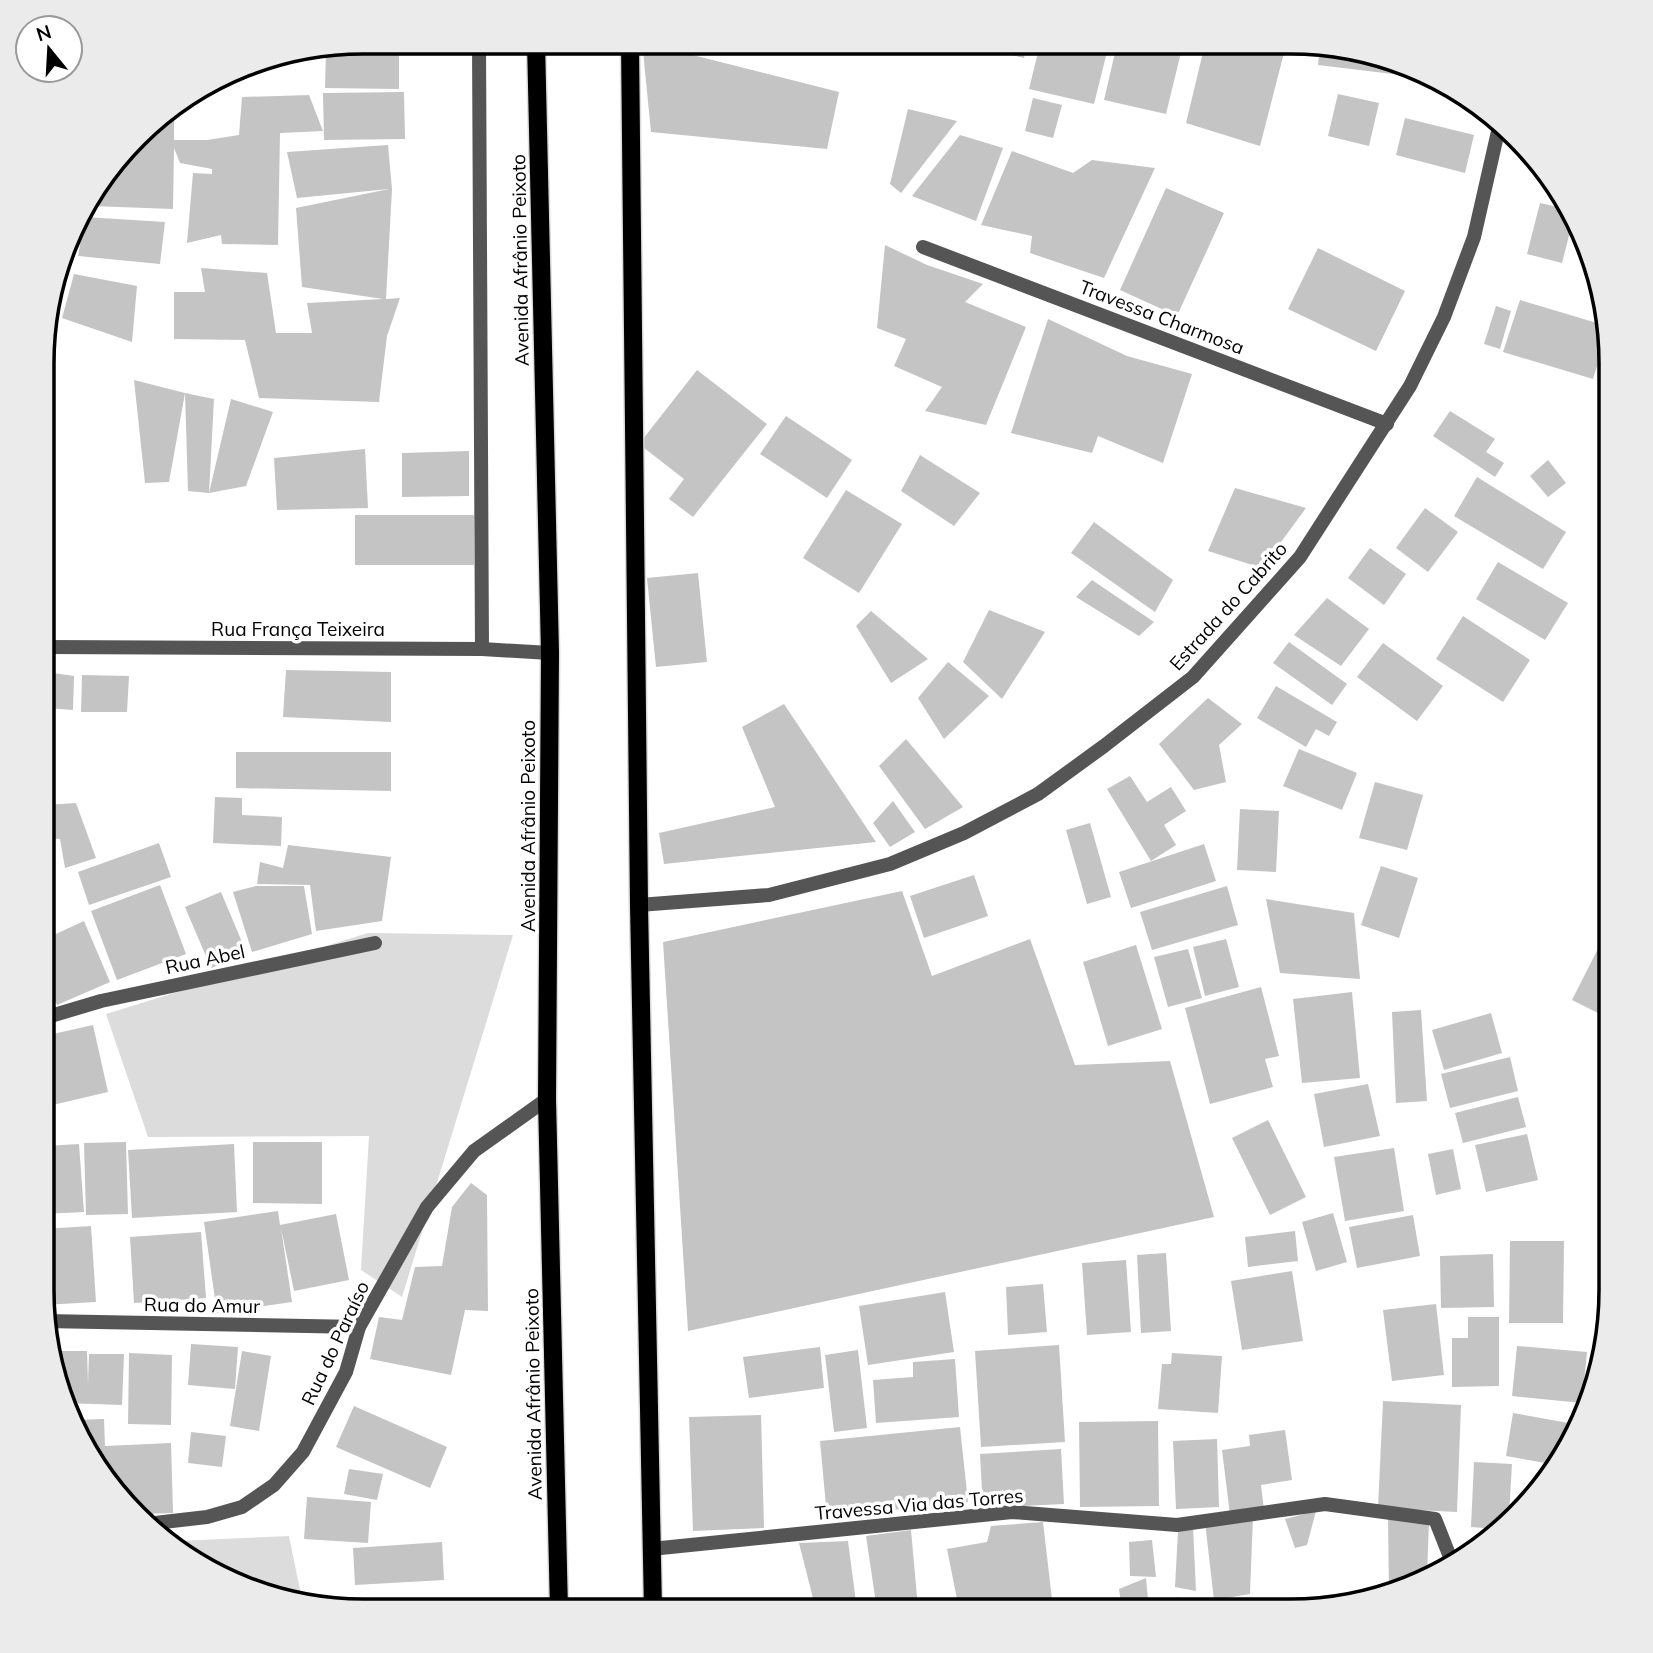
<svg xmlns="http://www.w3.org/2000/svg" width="1653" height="1653" font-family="Mulish,sans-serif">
<rect width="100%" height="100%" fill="#fff"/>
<!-- green -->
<g fill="#dcdcdc">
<path d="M368,933L513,935L402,1297L361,1270L369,1136L148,1137L106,1014Z"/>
<path d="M289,1536L302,1600L221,1578L177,1541Z"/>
</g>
<!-- building -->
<g fill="#c4c4c4">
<path d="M363,42H396V44L342,47L341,46Z"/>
<path d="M984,44H1027L1024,58L981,48Z"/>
<path d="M1040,44H1109L1094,104L1029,89Z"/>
<path d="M1117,44H1183L1166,114L1104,100Z"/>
<path d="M1205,44L1286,45L1260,146L1186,123Z"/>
<path d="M1320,45H1331L1426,78L1318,65Z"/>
<path d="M657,46L839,92L827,149L651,132L643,51Z"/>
<path d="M326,50L399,51V89L325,88Z"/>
<path d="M404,92L405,139L324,140L323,93Z"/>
<path d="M1338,94L1379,103L1369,146L1328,136Z"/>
<path d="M309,95L323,131L280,133L278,245L222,244L221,235L187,243L193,173L212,174V169L180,163L174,148L173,209L91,206V196L152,121L174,108V140H207L239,135L242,97Z"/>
<path d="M1033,98L1062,105L1053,138L1025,131Z"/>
<path d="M908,109L957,121L901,193L890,184Z"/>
<path d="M1405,118L1474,135L1465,173L1396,155Z"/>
<path d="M960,135L1003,148L976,221L912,196Z"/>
<path d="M388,145L392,189L386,299L400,298L387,336L379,402L259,398L245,340L174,339V292H205L201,268L267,273L276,333H312L307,303L383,299L302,287L296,208L389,189L297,198L287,152Z"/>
<path d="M1012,151L1073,173L1092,160L1155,168L1104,278L1030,253L1032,236L981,225Z"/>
<path d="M1166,188L1224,213L1177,316L1120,290Z"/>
<path d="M1540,203L1567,209L1573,220L1562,263L1527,254Z"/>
<path d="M85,217L165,222L160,264L78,256Z"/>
<path d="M885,245L927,265L983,284L965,302L1026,327L986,425L925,411L942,387L894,366L906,339L877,328Z"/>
<path d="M1318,248L1405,291L1376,351L1288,309Z"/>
<path d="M1590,252L1594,260L1597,274L1588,273Z"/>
<path d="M74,274L137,286L132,342L62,318Z"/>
<path d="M1520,300L1607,326L1608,331L1593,379L1503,352Z"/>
<path d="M1496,306L1511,311L1500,349L1484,344Z"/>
<path d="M1048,319L1127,356L1192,374L1163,463L1098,436L1092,453L1011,433Z"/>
<path d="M1609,344H1610V382L1601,380Z"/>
<path d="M697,370L767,424L693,517L669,499L684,479L639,444Z"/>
<path d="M134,380L185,393L169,482L145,483Z"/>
<path d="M185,393L214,399L209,493L188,491Z"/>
<path d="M231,399L273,412L246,486L209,493Z"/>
<path d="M1450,411L1495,439L1486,452L1504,463L1495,477L1433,436Z"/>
<path d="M786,416L852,460L827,498L760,454Z"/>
<path d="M365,449L368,508L277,510L274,458Z"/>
<path d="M469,451V496L402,497V453Z"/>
<path d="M920,455L980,493L954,526L901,491Z"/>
<path d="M1548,460L1566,483L1548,497L1530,476Z"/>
<path d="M1477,477L1566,532L1543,569L1454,516Z"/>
<path d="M1235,488L1306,508L1262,568L1208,551Z"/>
<path d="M846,490L902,524L859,593L803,558Z"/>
<path d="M1425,508L1458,532L1428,572L1396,548Z"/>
<rect x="355" y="515" width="119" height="50"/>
<path d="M1094,522L1173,580L1155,612L1071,553Z"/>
<path d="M1370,548L1406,574L1384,605L1348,578Z"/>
<path d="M1498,562L1568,603L1545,640L1476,599Z"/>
<path d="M698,573L707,662L656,667L647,578Z"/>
<path d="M1092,580L1154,622L1139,636L1076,597Z"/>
<path d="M1327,598L1369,629L1341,666L1294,635Z"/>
<path d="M989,610L1045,632L1002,699L963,662Z"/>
<path d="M871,611L928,659L891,683L856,626Z"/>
<path d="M1463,616L1530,660L1503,702L1436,659Z"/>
<path d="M1289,642L1347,684L1332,705L1273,663Z"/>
<path d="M1383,643L1443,686L1417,721L1357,677Z"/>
<path d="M948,662L989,696L944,739L918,698Z"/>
<path d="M286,670L391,672V722L283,717Z"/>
<path d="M46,672L74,676L73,710L46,708Z"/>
<path d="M82,675L129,676L127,712H81Z"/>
<path d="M1276,686L1337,722L1329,736L1316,729L1306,747L1257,718Z"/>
<path d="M1208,698L1242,724L1219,745L1226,782L1194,790L1159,744Z"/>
<path d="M784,704L876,842L664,864L659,833L775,807L742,727Z"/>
<path d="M906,739L963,807L925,829L879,766Z"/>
<path d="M1299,749L1357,773L1342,810L1283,786Z"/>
<path d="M236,752H391V791L236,788Z"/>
<path d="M1130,776L1147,802L1171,787L1186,811L1164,825L1176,845L1151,861L1107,789Z"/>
<path d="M1375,782L1423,795L1407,850L1359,838Z"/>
<path d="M215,797L242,798V815L282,817L281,846L213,843Z"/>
<path d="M893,801L915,832L890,847L873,823Z"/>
<path d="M76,803L96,858L65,868L60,839L45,838V805Z"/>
<path d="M1240,809L1279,811L1276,872L1237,870Z"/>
<path d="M1090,823L1111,897L1087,904L1066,830Z"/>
<path d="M159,843L171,877L89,905L78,872Z"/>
<path d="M1204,844L1216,881L1131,908L1119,872Z"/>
<path d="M288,845L391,857L382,921L316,931L310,885L257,884L260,862L283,868Z"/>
<path d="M1381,866L1418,878L1399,938L1361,925Z"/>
<path d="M974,875L988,916L924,938L910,896Z"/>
<path d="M160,885L186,954L117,980L91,911Z"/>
<path d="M256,886H304L312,934L252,952L233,892Z"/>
<path d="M1227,886L1238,925L1152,950L1140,912Z"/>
<path d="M902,891L932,976L1030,939L1075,1065L1170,1061L1214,1217L688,1331L663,942Z"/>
<path d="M221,892L247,954L211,968L185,907Z"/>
<path d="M1266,899L1354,913L1360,979L1280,973Z"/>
<path d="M84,921L110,982L57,1005L44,976L45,939Z"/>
<path d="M1610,925V1019L1572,1000Z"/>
<path d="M1226,939L1239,987L1205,996L1193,947Z"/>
<path d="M1136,945L1162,1029L1108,1046L1083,962Z"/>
<path d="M1188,949L1202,998L1168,1007L1154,957Z"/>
<path d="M1261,987L1279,1056L1265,1059L1273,1087L1210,1104L1185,1008Z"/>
<path d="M1352,992L1360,1078L1302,1083L1293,999Z"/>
<path d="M1421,1010L1427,1101L1396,1103L1392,1012Z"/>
<path d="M1491,1013L1502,1053L1444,1070L1432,1030Z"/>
<path d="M93,1025L108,1092L44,1107V1036Z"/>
<path d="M1510,1057L1518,1091L1450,1108L1441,1074Z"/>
<path d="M1368,1084L1380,1136L1324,1147L1314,1094Z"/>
<path d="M1518,1097L1526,1127L1463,1143L1455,1113Z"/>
<path d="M1268,1120L1306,1197L1270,1215L1232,1138Z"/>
<path d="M1527,1134L1538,1180L1486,1192L1475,1145Z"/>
<path d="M126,1142L128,1214L86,1215L84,1143Z"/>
<path d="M253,1142H322V1204L253,1203Z"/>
<path d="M79,1144L84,1212L43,1214L44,1146Z"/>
<path d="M234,1144L237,1212L132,1218L128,1150Z"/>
<path d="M1394,1148L1404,1211L1345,1221L1334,1157Z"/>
<path d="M1453,1149L1461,1189L1436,1195L1428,1154Z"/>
<path d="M471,1183L487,1195L488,1311L465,1310L451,1375L370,1359L379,1317L402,1320L415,1267L442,1266L452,1207Z"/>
<path d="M278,1211L280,1225L336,1214L349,1280L294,1291L281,1228L292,1302L217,1313L204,1222Z"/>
<path d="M1333,1213L1347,1262L1316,1271L1302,1222Z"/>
<path d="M1413,1215L1420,1256L1357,1268L1349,1227Z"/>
<path d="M91,1226L96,1302L43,1305V1229Z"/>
<path d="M1295,1231L1298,1261L1248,1267L1245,1237Z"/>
<path d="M201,1232L206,1298L134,1303L130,1237Z"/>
<path d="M1510,1241H1564L1563,1323H1509Z"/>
<path d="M1166,1253L1171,1331L1141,1333L1137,1255Z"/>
<path d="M1493,1254L1494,1307L1441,1308L1440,1256Z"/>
<path d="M1126,1260L1131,1332L1087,1335L1082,1263Z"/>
<path d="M1292,1271L1303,1341L1242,1350L1231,1281Z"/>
<path d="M1043,1284L1047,1332L1008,1335L1006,1287Z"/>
<path d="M945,1292L954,1352L868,1365L859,1306Z"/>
<path d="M1436,1304L1444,1375L1392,1381L1383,1310Z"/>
<path d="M1468,1317H1499V1386L1452,1387V1338H1468Z"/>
<path d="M191,1344L238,1347L235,1389L188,1385Z"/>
<path d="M1059,1345L1065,1442L981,1447L975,1351Z"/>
<path d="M1517,1346L1587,1352L1582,1403L1512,1396Z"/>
<path d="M820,1347L824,1388L749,1398L743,1357Z"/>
<path d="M858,1350L867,1428L834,1432L825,1355Z"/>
<path d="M51,1351H87L88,1383L89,1354H124L122,1405L65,1403L59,1393Z"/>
<path d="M242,1351L271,1356L259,1431L230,1426Z"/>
<path d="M129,1353L172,1355L171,1425L128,1424Z"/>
<path d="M1172,1353L1222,1356L1218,1413L1158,1409L1162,1364H1171Z"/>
<path d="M955,1359L959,1417L876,1423L873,1380L913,1377V1362Z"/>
<path d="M1383,1401L1461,1405L1457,1512L1378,1508Z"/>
<path d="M354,1406L447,1447L430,1488L336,1447Z"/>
<path d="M1513,1413L1580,1425L1578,1432L1551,1464L1506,1456Z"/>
<path d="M761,1415L764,1528L693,1531L689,1417Z"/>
<path d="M104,1419L105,1446L171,1443L173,1513L143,1514L108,1485L73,1420Z"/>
<path d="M1158,1421L1159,1506L1080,1507L1079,1422Z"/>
<path d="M960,1427L968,1502L827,1517L820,1441Z"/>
<path d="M1285,1430L1292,1480L1261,1485L1264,1510L1230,1515L1222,1450L1250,1446L1249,1435Z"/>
<path d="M191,1432L226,1436L222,1467L188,1463Z"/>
<path d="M1217,1439L1219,1507L1176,1509L1173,1441Z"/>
<path d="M1061,1449L1064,1504L983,1508L980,1454Z"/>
<path d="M1474,1462L1512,1464L1509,1515L1498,1529L1471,1527Z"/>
<path d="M349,1469L383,1474L377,1500L344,1494Z"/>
<path d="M307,1497L371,1502L368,1543L304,1539Z"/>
<path d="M1316,1511L1307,1545L1295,1548L1285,1519Z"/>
<path d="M1253,1516L1250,1594L1214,1600L1205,1522Z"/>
<path d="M1388,1517L1429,1522L1427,1576L1389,1595Z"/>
<path d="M1043,1522L1053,1608L999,1610L996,1601L958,1604L947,1549L987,1542L991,1526Z"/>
<path d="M1193,1527L1196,1591L1175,1587L1178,1531Z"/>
<path d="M911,1530L918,1608L877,1610L866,1536Z"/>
<path d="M1152,1540L1156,1577L1130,1576L1129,1542Z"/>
<path d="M848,1541L857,1610H816L799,1543Z"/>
<path d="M442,1542L444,1580L355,1585L353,1548Z"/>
<path d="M1146,1578L1149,1610H1122L1119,1589Z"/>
<path d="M1176,1597L1200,1603L1201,1610H1177Z"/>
<path d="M695,1602L794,1604L793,1610H696Z"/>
</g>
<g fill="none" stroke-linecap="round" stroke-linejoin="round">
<!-- primary casing -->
<g stroke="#dbdbdb" stroke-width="21">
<g id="primary">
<path d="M536,42L550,653L547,1099L559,1610"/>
<path d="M630,43L639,905L653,1610"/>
</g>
</g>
<!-- minor -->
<g stroke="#555" stroke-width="14">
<path d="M479,42L482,649"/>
<path d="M923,247L1387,424"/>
<path d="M46,647L482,649L550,653"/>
<path d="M639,905L769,895L890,864L964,833L1038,794L1104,746L1193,677L1300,557L1410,386L1444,317L1474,237L1499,127"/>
<path d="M44,1018L101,1001L375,943"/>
<path d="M45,1321L359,1327"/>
<path d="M155,1523L207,1517L242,1507L274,1485L303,1452L346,1372L359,1327L427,1207L474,1151L547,1099"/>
<path d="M651,1549L1012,1512L1177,1525L1325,1504L1435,1519L1452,1562"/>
</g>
<!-- primary -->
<use href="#primary" stroke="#000" stroke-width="18"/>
</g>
<g text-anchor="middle" stroke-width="7" stroke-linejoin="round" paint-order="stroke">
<!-- street labels -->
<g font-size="19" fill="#000" stroke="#fff">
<text transform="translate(520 260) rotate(-91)" y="7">Avenida Afrânio Peixoto</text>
<text transform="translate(1162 317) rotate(21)" y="7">Travessa Charmosa</text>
<text transform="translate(1228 606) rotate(-48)" y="7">Estrada do Cabrito</text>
<text x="298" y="636">Rua França Teixeira</text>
<text transform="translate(528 826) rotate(-90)" y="7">Avenida Afrânio Peixoto</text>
<text transform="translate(205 959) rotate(-12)" y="7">Rua Abel</text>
<text transform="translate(202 1305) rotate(1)" y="7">Rua do Amur</text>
<text transform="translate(335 1343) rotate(-65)" y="7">Rua do Paraíso</text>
<text transform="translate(533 1394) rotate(-91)" y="7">Avenida Afrânio Peixoto</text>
<text transform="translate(919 1504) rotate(-5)" y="7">Travessa Via das Torres</text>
</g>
</g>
<!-- crop -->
<path d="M0 0H1653V1653H0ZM363 54H1290A309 309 0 0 1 1599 363V1290A309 309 0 0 1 1290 1599H363A309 309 0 0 1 54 1290V363A309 309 0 0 1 363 54Z" fill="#ebebeb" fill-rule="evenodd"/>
<path fill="none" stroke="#000" stroke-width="3.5" d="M363 54H1290A309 309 0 0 1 1599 363V1290A309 309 0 0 1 1290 1599H363A309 309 0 0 1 54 1290V363A309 309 0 0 1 363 54Z"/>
<!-- north arrow -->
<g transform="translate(49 49) rotate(342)"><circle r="33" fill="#ffffff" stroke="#999999" stroke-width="2"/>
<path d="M0-5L12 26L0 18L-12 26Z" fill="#000000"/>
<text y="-10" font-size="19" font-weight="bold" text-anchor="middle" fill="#000000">N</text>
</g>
</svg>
